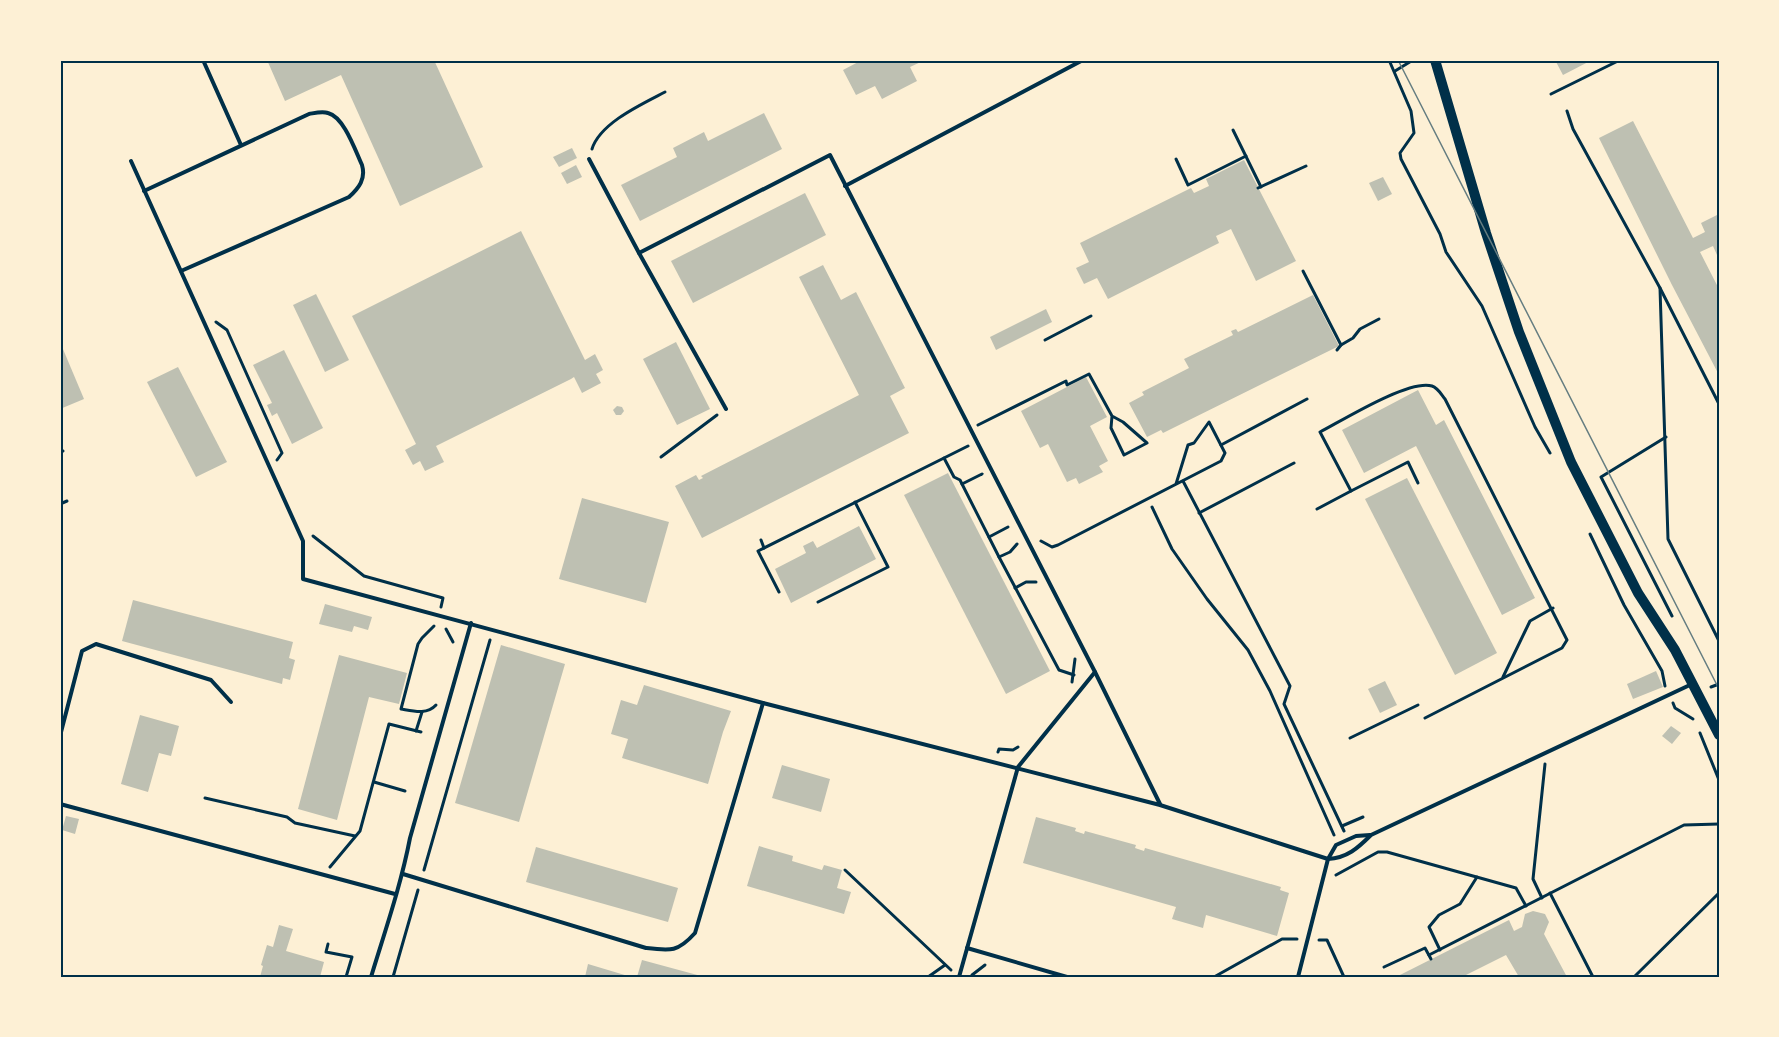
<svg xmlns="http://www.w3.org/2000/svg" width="1779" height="1037" font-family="Ubuntu,sans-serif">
<rect width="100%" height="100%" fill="#fdf0d5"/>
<!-- building -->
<g fill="#bec0b2">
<path d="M267,60H434L483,167L400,206L341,75L285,101Z"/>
<path d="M862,60H925L910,67L917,81L882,99L875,86L856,95L843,70Z"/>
<path d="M1555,60H1592L1563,75Z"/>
<path d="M764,113L782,149L640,221L621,185L677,157L673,148L704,132L708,141Z"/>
<path d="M1633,121L1693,238L1705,232L1701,223L1719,214V254L1717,255L1713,246L1700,252L1719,289V375L1672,285L1599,138Z"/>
<path d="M572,148L577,158L559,167L553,157Z"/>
<path d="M1244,160L1296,261L1256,281L1231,229L1216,236L1219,243L1108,299L1097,278L1084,284L1076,268L1089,262L1080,243L1191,188L1194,193L1209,186L1206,179Z"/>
<path d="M576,165L582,177L567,184L561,173Z"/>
<path d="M1383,177L1392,194L1378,201L1369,183Z"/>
<path d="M805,193L826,235L693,303L671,261Z"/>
<path d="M521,231L585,360L595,354L603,370L596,374L601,383L582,393L574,377L571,379L436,446L444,462L425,471L420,461L413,465L405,450L416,444L352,316Z"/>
<path d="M823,265L841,300L856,292L905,388L890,396L909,433L702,538L675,486L696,475L699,480L703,478L701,476L859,395L799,277Z"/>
<path d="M316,294L349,360L325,372L293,305Z"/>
<path d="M1313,295L1339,346L1163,433L1161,430L1147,437L1129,403L1144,395L1142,392L1189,368L1184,359L1233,335L1231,331L1236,329L1238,332Z"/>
<path d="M1046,309L1052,322L996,350L990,337Z"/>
<path d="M60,342L84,399L60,409Z"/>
<path d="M676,342L710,409L677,425L643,359Z"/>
<path d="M284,350L323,428L292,444L277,413L272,416L267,405L272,403L253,365Z"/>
<path d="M178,367L227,462L196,477L147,382Z"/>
<path d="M1086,377L1107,417L1090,426L1108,461L1099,466L1103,472L1079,484L1076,478L1067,482L1048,444L1040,448L1021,411Z"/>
<path d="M1418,390L1436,425L1444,420L1535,598L1502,615L1416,446L1364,473L1342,430Z"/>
<path d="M617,406L622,407L624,411L621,415H616L613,410Z"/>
<path d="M948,473L1050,671L1006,694L904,495Z"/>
<path d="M1407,478L1497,653L1455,675L1365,499Z"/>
<path d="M582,498L669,522L646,603L559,579Z"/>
<path d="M859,526L876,559L791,603L775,569L806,553L803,546L813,541L817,548Z"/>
<path d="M133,600L293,642L289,658L295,660L290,680L283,678L282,684L122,641Z"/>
<path d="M325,604L372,617L368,630L354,626L352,632L319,624Z"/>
<path d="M501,645L565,664L519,822L455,803Z"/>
<path d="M339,655L407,673L399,704L369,697L337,820L298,809Z"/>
<path d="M1656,671L1663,687L1633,699L1627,684Z"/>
<path d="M1385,681L1397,705L1380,713L1368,689Z"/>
<path d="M644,685L731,711L723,732L708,784L622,758L628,739L611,734L621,700L637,705Z"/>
<path d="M140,715L179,726L171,756L159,753L148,792L121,784Z"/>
<path d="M1671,726L1681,733L1672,744L1662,736Z"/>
<path d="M782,765L830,779L821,812L772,798Z"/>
<path d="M66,816L79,819L75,834L62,830Z"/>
<path d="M1036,817L1076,828L1075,831L1084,834L1085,831L1136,845L1135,848L1144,851L1145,848L1281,887L1280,890L1289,893L1277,936L1206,915L1203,928L1172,919L1176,907L1023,863Z"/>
<path d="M759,846L793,856L792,861L822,870L824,865L842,870L837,888L851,892L844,914L747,886Z"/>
<path d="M536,847L678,888L668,922L526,882Z"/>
<path d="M1533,911L1545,914L1549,922L1544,934L1567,977H1519L1506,955L1462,977H1396L1509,920L1514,931L1522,927L1525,914Z"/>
<path d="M279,925L293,929L286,951L324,962L320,977H260L263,966L261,965L267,945L273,947Z"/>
<path d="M642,960L701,976L700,977H637Z"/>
<path d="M588,964L628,976V977H585Z"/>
</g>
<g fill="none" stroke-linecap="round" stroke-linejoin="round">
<!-- path -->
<g stroke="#003049" stroke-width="3">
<path d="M1389,60L1411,111L1414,133L1400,153L1401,159L1440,234L1446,252L1482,306L1535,427L1550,453"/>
<path d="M1395,71L1413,60"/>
<path d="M1551,94L1620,60"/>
<path d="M1567,111L1573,129L1660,288L1719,404"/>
<path d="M1233,130L1261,187"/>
<path d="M592,149C600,123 642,104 665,92"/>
<path d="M1176,159L1188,185L1246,156"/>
<path d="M1258,188L1306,166"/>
<path d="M1303,271L1341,345L1353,338L1360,329L1379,319"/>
<path d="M1660,288L1668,539L1719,641"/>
<path d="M216,322L227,330L282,453L277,460"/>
<path d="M1045,340L1091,316"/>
<path d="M1337,350L1341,345"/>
<path d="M978,425L1066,381L1067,385L1089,374L1112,416L1111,428L1124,455L1147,443L1123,422L1112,416"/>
<path d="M1666,437L1601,477L1672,616"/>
<path d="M1221,445L1307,399"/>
<path d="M60,452L63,451"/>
<path d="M661,457L717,415"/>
<path d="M944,458L954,477L960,480L999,557"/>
<path d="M1183,481L1290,686L1284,704L1344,831"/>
<path d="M962,484L982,474"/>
<path d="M1351,491L1408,462L1418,483"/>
<path d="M60,504L67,501"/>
<path d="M1152,507L1172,549L1207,599L1248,650L1270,691L1334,835"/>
<path d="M1317,509L1351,491L1320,432C1343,420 1409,379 1432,386C1438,388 1441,394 1445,399L1567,640L1562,648L1425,718"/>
<path d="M1199,513L1294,463"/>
<path d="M1590,534L1624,605L1662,671L1665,686"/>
<path d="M313,536L364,576L443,598L441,607"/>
<path d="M989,537L1008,527"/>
<path d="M761,540L764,548"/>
<path d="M1041,541L1052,547L1058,545L1221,461L1225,453L1209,422L1194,443L1188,445L1176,484"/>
<path d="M1017,544L1010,552L999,557L1059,670L1074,675"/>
<path d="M1015,588L1026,582H1036"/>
<path d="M779,592L758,551L968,446"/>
<path d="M818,602L888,567L855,502"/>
<path d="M434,626L422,638L418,644L401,709C413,711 427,715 436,705"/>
<path d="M446,629L453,642"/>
<path d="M1503,677L1530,621L1553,608"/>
<path d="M1072,682L1075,659"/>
<path d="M1711,687L1719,684"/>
<path d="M1673,703L1675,708L1693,719"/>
<path d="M416,731L422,712"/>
<path d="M1700,733L1719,780"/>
<path d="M1350,738L1418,705"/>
<path d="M998,752L999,749L1013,750L1018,747"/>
<path d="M374,782L405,791"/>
<path d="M205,798L287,817L295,823L355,836"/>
<path d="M1342,826L1363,817"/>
<path d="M330,867L360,831L389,724L421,732"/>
<path d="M424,870L490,640"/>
<path d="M845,870L951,970"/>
<path d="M1336,875L1378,852H1387L1516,888L1526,906"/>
<path d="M1550,893L1593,977"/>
<path d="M1542,898L1533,879L1545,764"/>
<path d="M1319,940H1327L1344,977"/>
<path d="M328,944L326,952L352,957L346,977"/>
<path d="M1440,950L1429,927L1439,915L1460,904L1477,877"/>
<path d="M1429,955L1684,825L1719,824"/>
<path d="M1384,967L1425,948L1431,959"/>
<path d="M972,975L985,965"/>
<path d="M393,977L418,890"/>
<path d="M928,977L945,965"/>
<path d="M1214,977L1282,939H1297"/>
<path d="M1634,977L1719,893"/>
</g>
<!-- service -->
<g stroke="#003049" stroke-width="4">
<path d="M203,60L241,145"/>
<path d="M589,159L639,253"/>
<path d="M131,161L303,541V579L763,703L1160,805L1328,859C1347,858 1358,848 1371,835L1692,684"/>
<path d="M845,186L1083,60"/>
<path d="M144,191L309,114C315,113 322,111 328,113C344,117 355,150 362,165C366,179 359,188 349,197L181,271"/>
<path d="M726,409L639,253L830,155L1095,672L1160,804"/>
<path d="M60,736L82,651L96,644L211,680L231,702"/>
<path d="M60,804L395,894"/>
<path d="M403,874L646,948C671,951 678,952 695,933L763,703"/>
<path d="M967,948L1067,977"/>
<path d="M371,977C385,931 401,885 410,838L471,623"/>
<path d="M959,977L1018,767L1095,672"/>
<path d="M1298,977L1328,859L1336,845L1356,836L1370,835"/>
</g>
<!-- tertiary -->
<path stroke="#003049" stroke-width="10" d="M1435,60L1486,233L1519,332L1571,462L1638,593L1675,650L1719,735"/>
<!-- tram -->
<path stroke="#657d81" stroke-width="1.5" d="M1398,60L1719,689"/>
</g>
<!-- border -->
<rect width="1779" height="1037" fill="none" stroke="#fdf0d5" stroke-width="123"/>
<rect x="62" y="62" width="1656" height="914" fill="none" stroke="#003049" stroke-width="2"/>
</svg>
